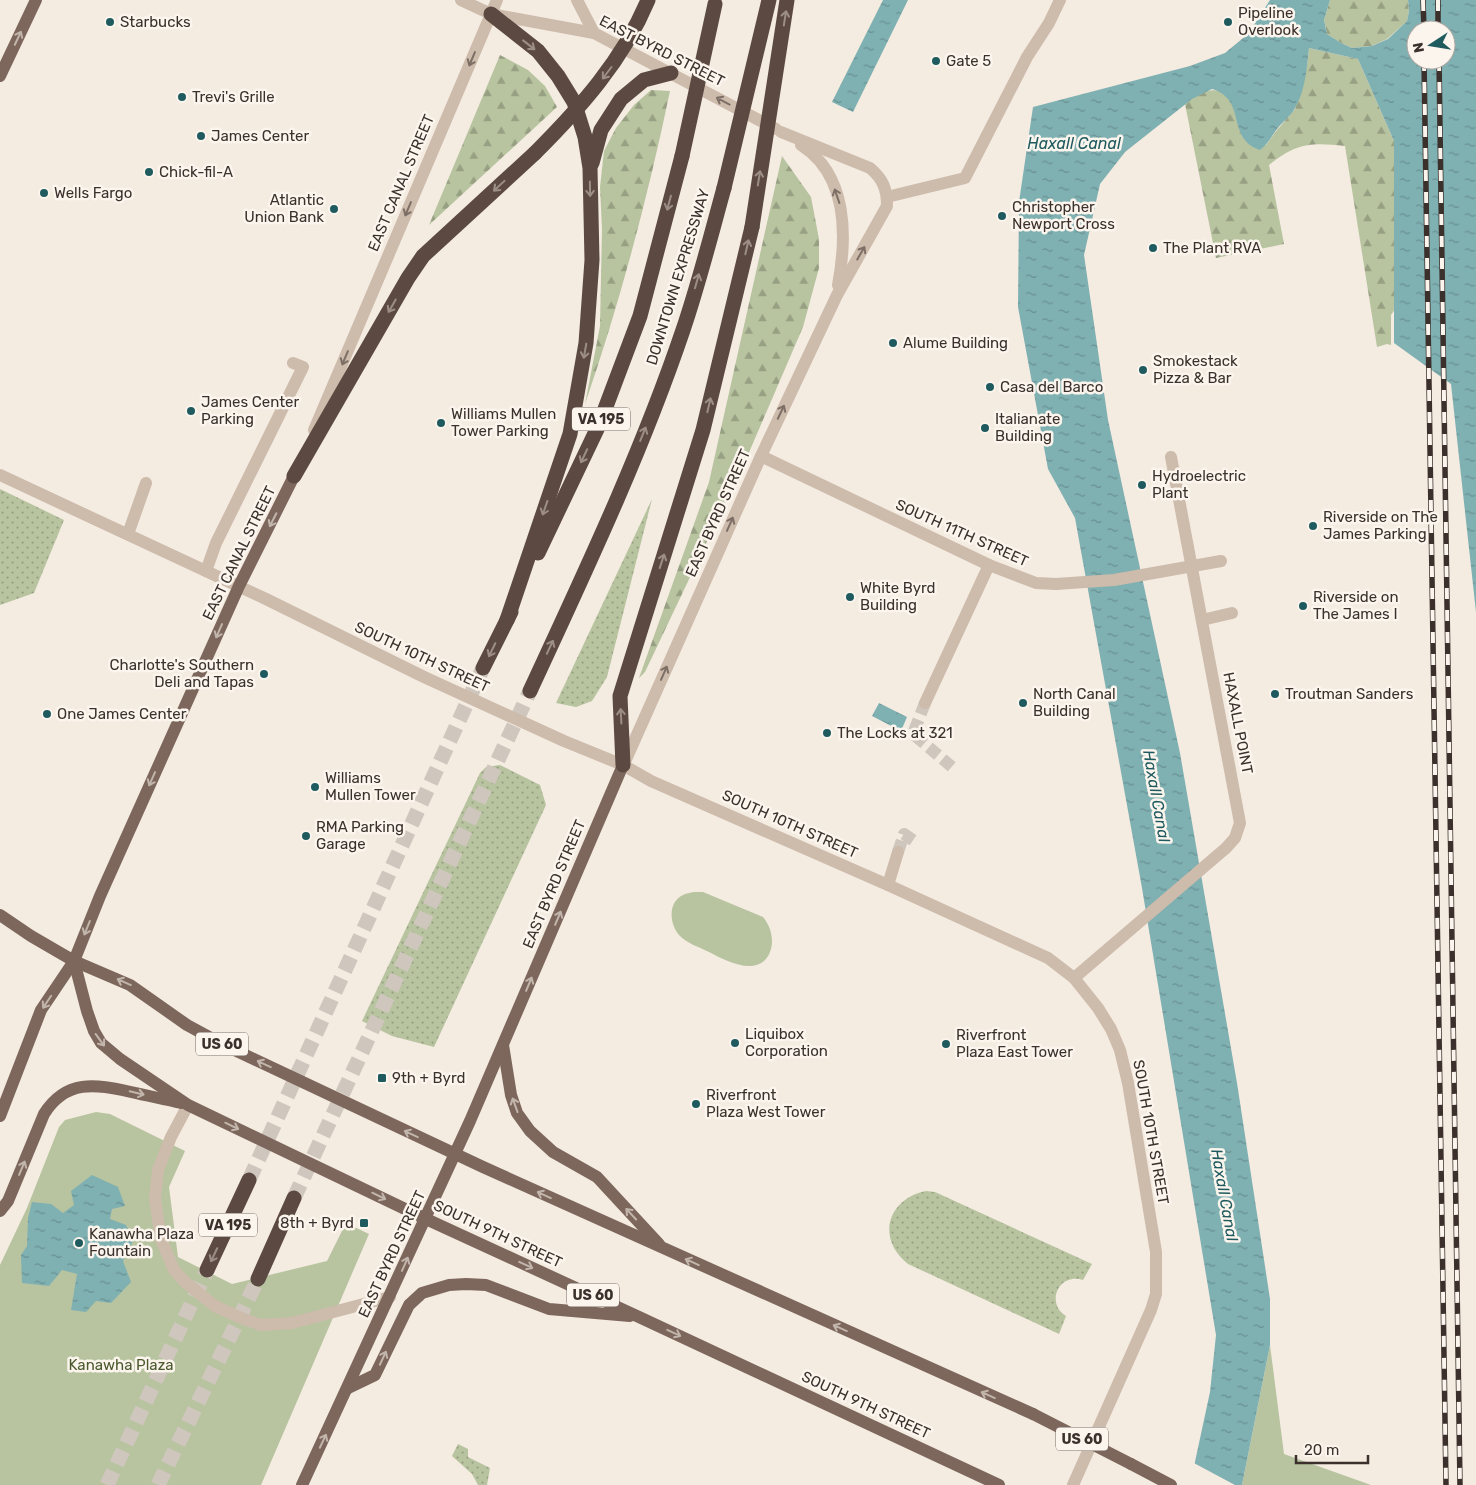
<svg xmlns="http://www.w3.org/2000/svg" width="1476" height="1485" font-family="Rubik,sans-serif">
<defs>
<pattern id="grass-dots" width="8" height="8" patternUnits="userSpaceOnUse" patternTransform="scale(1.25)"><rect width="8" height="8" fill="#b8c4a0"/><path d="M2 2h.1M6 6h.1" fill="none" stroke="#97a083" stroke-width="1.8" stroke-linecap="round"/></pattern>
<pattern id="forest-firs" width="22" height="20" patternUnits="userSpaceOnUse" patternTransform="scale(1.25)"><rect width="22" height="20" fill="#b8c4a0"/><path d="M5 1l3.5 6h-7zM16 11l3.5 6h-7z" fill="#97a083"/></pattern>
<pattern id="water-ripples" width="26" height="14" patternUnits="userSpaceOnUse" patternTransform="scale(1.25)"><rect width="26" height="14" fill="#7fb0b2"/><path d="M2 4q2-2 4 0t4 0M15 11q2-2 4 0t4 0" fill="none" stroke="#699091"/></pattern>
</defs>
<rect width="100%" height="100%" fill="#f4ebe1"/>
<!-- grass -->
<g fill="url(#grass-dots)">
<path d="M0,489L64,520L34,593L0,605Z"/>
<path d="M652,499L607,677L592,701L576,707L556,703Z"/>
<path d="M500,765L540,785L546,805L434,1047L392,1036L362,1021L480,773L486,767Z"/>
<path d="M926,1191L935,1192L1092,1264L1083,1280C1059,1272 1045,1303 1066,1316L1059,1334L908,1264C876,1239 887,1199 926,1191Z"/>
<path d="M458,1444L468,1449V1457L490,1468L487,1485H478L472,1474L452,1456Z"/>
</g>
<!-- forest -->
<g fill="url(#forest-firs)">
<path d="M1330,0H1408L1409,11L1407,21L1387,39L1372,46L1352,48L1341,43L1327,34L1324,20Z"/>
<path d="M1309,48L1358,59L1394,141L1399,303L1391,315V345L1387,344L1377,347L1345,146C1311,142 1296,143 1269,165L1284,244L1216,258L1185,104C1200,92 1222,80 1233,105C1237,116 1238,128 1244,139L1266,145L1277,130L1295,109L1307,66Z"/>
<path d="M500,55L528,70L545,86L557,107L429,225Z"/>
<path d="M651,90L670,91C648,197 620,302 585,404L600,326L602,229L600,187L604,151L616,128L634,105Z"/>
<path d="M782,156L811,197L819,239V268L803,327L747,457L645,672L639,678L709,482Z"/>
</g>
<!-- park -->
<g fill="#b8c4a0">
<path d="M694,892H703L763,917C770,925 774,938 771,949C762,980 726,961 709,952C699,947 686,943 679,935C669,923 668,902 683,895C686,893 691,893 694,892Z"/>
<path d="M96,1112L110,1114L185,1151L169,1187L178,1257L232,1284L327,1261L346,1223L369,1234L261,1485H0V1265L27,1208L59,1127L65,1120Z"/>
<path d="M1270,1345L1284,1454L1371,1485H1242Z"/>
</g>
<!-- water -->
<g fill="url(#water-ripples)" fill-rule="evenodd">
<path d="M883,0H908L853,112L832,102Z"/>
<path d="M1270,0H1330L1324,20L1327,34L1341,43L1352,48L1372,46L1388,39L1407,21L1409,11L1408,0H1476V612L1451,384L1394,343V141L1358,59L1309,48C1307,68 1305,91 1295,108C1291,116 1282,122 1277,129C1271,137 1268,144 1260,150C1225,138 1248,100 1212,89L1192,99L1125,152L1100,184L1084,255L1108,420L1180,753L1237,1083L1270,1299V1345L1242,1485H1190L1210,1392L1216,1335L1142,888L1075,518L1048,469L1018,307L1019,202L1033,107L1190,66L1225,53L1248,34ZM1416,30H1446V60H1416Z"/>
<path d="M879,703L907,717L901,731L872,716Z"/>
<path d="M92,1175L118,1187L125,1206L112,1209L110,1219L126,1225L133,1241L123,1261L131,1282L111,1303L96,1301L86,1312L71,1310L77,1274L62,1270L49,1286L22,1283L21,1255L27,1246L28,1218L32,1202L51,1204L63,1213L74,1205L71,1191Z"/>
</g>
<!-- pier -->
<path fill="#f4ebe1" d="M1192,1462L1235,1485H1187Z"/>
<g fill="none" stroke-linecap="round" stroke-linejoin="round">
<!-- minor-tunnel -->
<g stroke="#cfc6bd" stroke-width="12" stroke-dasharray="12 6" stroke-linecap="butt">
<path d="M925,703L913,734L952,767"/>
<path d="M898,852L904,834L917,843"/>
</g>
<!-- highway-tunnel -->
<g stroke="#cfc6bd" stroke-width="15" stroke-dasharray="15 8" stroke-linecap="butt">
<path d="M249,1180L483,668"/>
<path d="M294,1198L530,691"/>
<path d="M107,1485L207,1270"/>
<path d="M158,1485L258,1279"/>
</g>
<!-- minor -->
<g stroke="#cdbbac" stroke-width="12">
<path d="M461,0L491,14L594,33L776,129"/>
<path d="M577,0L594,33"/>
<path d="M801,145C848,175 847,237 838,285"/>
<path d="M887,197L965,178L1027,57L1049,23L1060,0"/>
<path d="M314,430L497,0"/>
<path d="M761,456L989,565L1036,583L1056,584"/>
<path d="M0,475L266,599L424,677L564,741L623,765L651,781L888,885L1048,958L1074,978L1098,1008L1111,1029L1120,1050L1128,1083L1156,1252V1294L1151,1310L1073,1485"/>
<path d="M128,534L146,483"/>
<path d="M206,571L216,543L303,367L293,363"/>
<path d="M1202,620L1232,613"/>
<path d="M925,703L989,565"/>
<path d="M624,764L761,456L837,295L887,206C887,189 883,179 870,168L781,132"/>
<path d="M888,885L898,852"/>
<path d="M1074,978L1226,848L1235,838L1240,823L1171,457"/>
<path d="M188,1105L171,1137L158,1170L155,1199L161,1239L174,1270L185,1282L215,1306L241,1318L261,1325L292,1323L390,1297"/>
</g>
<!-- major -->
<g stroke="#7d675c" stroke-width="12">
<path d="M0,76L36,0"/>
<path d="M0,915L31,936L74,961L130,985L187,1025L224,1045L483,1167L1033,1414"/>
<path d="M74,961L87,1011L94,1031L101,1043L120,1059L188,1105L426,1219L639,1317L999,1485"/>
<path d="M503,1045L511,1095L517,1113L530,1131L553,1152L597,1177L659,1244"/>
<path d="M0,1116L41,1010L74,961L100,896L239,586L294,476"/>
<path d="M0,1211L8,1201L44,1114C66,1079 95,1084 131,1092C148,1096 164,1099 181,1103"/>
<path d="M348,1388L375,1375L409,1305L422,1293L449,1285L466,1284L486,1285L549,1309L630,1316"/>
<path d="M1131,1464L1171,1485"/>
<path d="M302,1485L470,1121L623,765"/>
</g>
<!-- highway -->
<g stroke="#5c4a42" stroke-width="15">
<path d="M491,14L538,51L558,76L574,102L585,137L590,168L592,260L586,343L570,434L507,620"/>
<path d="M592,163L601,130L621,99L644,80L671,73"/>
<path d="M294,476L408,278L423,256L535,153"/>
<path d="M538,553L599,425L640,316L682,156"/>
<path d="M483,668L511,612"/>
<path d="M530,691C585,572 641,454 683,330C699,283 711,235 724,188"/>
<path d="M623,765L620,696L703,430L752,227"/>
<path d="M207,1270L249,1180"/>
<path d="M258,1279L294,1198"/>
</g>
<!-- rail casing -->
<g stroke="#3b302b" stroke-width="5.5">
<g id="rail">
<path d="M1423,0L1424,30"/>
<path d="M1438,0V30"/>
<path d="M1424,60L1446,1485"/>
<path d="M1439,60L1460,1485"/>
</g>
</g>
<!-- rail -->
<use href="#rail" stroke="#fbf5ee" stroke-width="4" stroke-dasharray="11" stroke-linecap="butt"/>
<!-- minor-bridge -->
<path stroke="#cdbbac" stroke-width="12" d="M1056,584L1114,580L1221,561"/>
<!-- major-bridge -->
<path stroke="#7d675c" stroke-width="12" d="M1033,1414L1131,1464"/>
<!-- highway-bridge -->
<g stroke="#5c4a42" stroke-width="15">
<path d="M535,153C580,108 623,60 648,0"/>
<path d="M682,156L715,4"/>
<path d="M724,188L769,0"/>
<path d="M752,227L787,0"/>
</g>
</g>
<!-- one-way arrows -->
<defs><path id="oneway-shaft" d="M-6 0H5M1.5-3L5.5 0L1.5 3" fill="none" stroke-width="1.6" stroke-linecap="round" stroke-linejoin="round" transform="scale(1.25)"/></defs>
<g stroke="#9c8e87">
<use href="#oneway-shaft" transform="translate(785 18) rotate(-81)"/>
<use href="#oneway-shaft" transform="translate(529 45) rotate(38)"/>
<use href="#oneway-shaft" transform="translate(607 73) rotate(127)"/>
<use href="#oneway-shaft" transform="translate(759 178) rotate(-81)"/>
<use href="#oneway-shaft" transform="translate(499 186) rotate(137)"/>
<use href="#oneway-shaft" transform="translate(590 189) rotate(89)"/>
<use href="#oneway-shaft" transform="translate(669 203) rotate(105)"/>
<use href="#oneway-shaft" transform="translate(747 247) rotate(-77)"/>
<use href="#oneway-shaft" transform="translate(697 281) rotate(-74)"/>
<use href="#oneway-shaft" transform="translate(392 306) rotate(120)"/>
<use href="#oneway-shaft" transform="translate(585 351) rotate(100)"/>
<use href="#oneway-shaft" transform="translate(709 405) rotate(-77)"/>
<use href="#oneway-shaft" transform="translate(643 434) rotate(-68)"/>
<use href="#oneway-shaft" transform="translate(584 456) rotate(115)"/>
<use href="#oneway-shaft" transform="translate(545 508) rotate(109)"/>
<use href="#oneway-shaft" transform="translate(662 561) rotate(-72)"/>
<use href="#oneway-shaft" transform="translate(550 647) rotate(-65)"/>
<use href="#oneway-shaft" transform="translate(492 650) rotate(116)"/>
<use href="#oneway-shaft" transform="translate(621 716) rotate(-93)"/>
<use href="#oneway-shaft" transform="translate(214 1255) rotate(115)"/>
</g>
<g stroke="#c2b5ac">
<use href="#oneway-shaft" transform="translate(18 38) rotate(-65)"/>
<use href="#oneway-shaft" transform="translate(273 520) rotate(117)"/>
<use href="#oneway-shaft" transform="translate(219 631) rotate(114)"/>
<use href="#oneway-shaft" transform="translate(152 779) rotate(114)"/>
<use href="#oneway-shaft" transform="translate(558 918) rotate(-67)"/>
<use href="#oneway-shaft" transform="translate(87 928) rotate(112)"/>
<use href="#oneway-shaft" transform="translate(124 982) rotate(-156)"/>
<use href="#oneway-shaft" transform="translate(529 984) rotate(-67)"/>
<use href="#oneway-shaft" transform="translate(47 1002) rotate(124)"/>
<use href="#oneway-shaft" transform="translate(100 1040) rotate(54)"/>
<use href="#oneway-shaft" transform="translate(264 1064) rotate(-155)"/>
<use href="#oneway-shaft" transform="translate(137 1093) rotate(13)"/>
<use href="#oneway-shaft" transform="translate(515 1105) rotate(-110)"/>
<use href="#oneway-shaft" transform="translate(232 1126) rotate(26)"/>
<use href="#oneway-shaft" transform="translate(411 1134) rotate(-155)"/>
<use href="#oneway-shaft" transform="translate(22 1168) rotate(-67)"/>
<use href="#oneway-shaft" transform="translate(544 1195) rotate(-155)"/>
<use href="#oneway-shaft" transform="translate(379 1196) rotate(26)"/>
<use href="#oneway-shaft" transform="translate(631 1214) rotate(-133)"/>
<use href="#oneway-shaft" transform="translate(692 1262) rotate(-156)"/>
<use href="#oneway-shaft" transform="translate(405 1264) rotate(-66)"/>
<use href="#oneway-shaft" transform="translate(526 1265) rotate(25)"/>
<use href="#oneway-shaft" transform="translate(840 1328) rotate(-156)"/>
<use href="#oneway-shaft" transform="translate(674 1333) rotate(25)"/>
<use href="#oneway-shaft" transform="translate(383 1358) rotate(-65)"/>
<use href="#oneway-shaft" transform="translate(988 1395) rotate(-156)"/>
<use href="#oneway-shaft" transform="translate(323 1441) rotate(-65)"/>
</g>
<g stroke="#7d6f65">
<use href="#oneway-shaft" transform="translate(472 59) rotate(113)"/>
<use href="#oneway-shaft" transform="translate(723 101) rotate(-152)"/>
<use href="#oneway-shaft" transform="translate(837 196) rotate(-109)"/>
<use href="#oneway-shaft" transform="translate(408 209) rotate(113)"/>
<use href="#oneway-shaft" transform="translate(861 253) rotate(-60)"/>
<use href="#oneway-shaft" transform="translate(345 358) rotate(113)"/>
<use href="#oneway-shaft" transform="translate(781 412) rotate(-65)"/>
<use href="#oneway-shaft" transform="translate(730 524) rotate(-66)"/>
<use href="#oneway-shaft" transform="translate(664 673) rotate(-66)"/>
</g>
<!-- markers -->
<g fill="#1f5a5e" stroke="#fbf5ee" stroke-width="2">
<circle cx="110" cy="22" r="5"/>
<circle cx="1228" cy="22" r="5"/>
<circle cx="936" cy="61" r="5"/>
<circle cx="182" cy="97" r="5"/>
<circle cx="201" cy="136" r="5"/>
<circle cx="149" cy="172" r="5"/>
<circle cx="44" cy="193" r="5"/>
<circle cx="334" cy="209" r="5"/>
<circle cx="1002" cy="216" r="5"/>
<circle cx="1153" cy="248" r="5"/>
<circle cx="893" cy="343" r="5"/>
<circle cx="1143" cy="370" r="5"/>
<circle cx="990" cy="387" r="5"/>
<circle cx="191" cy="411" r="5"/>
<circle cx="441" cy="423" r="5"/>
<circle cx="985" cy="428" r="5"/>
<circle cx="1142" cy="485" r="5"/>
<circle cx="1313" cy="526" r="5"/>
<circle cx="850" cy="597" r="5"/>
<circle cx="1303" cy="606" r="5"/>
<circle cx="264" cy="674" r="5"/>
<circle cx="1275" cy="694" r="5"/>
<circle cx="1023" cy="703" r="5"/>
<circle cx="47" cy="714" r="5"/>
<circle cx="827" cy="733" r="5"/>
<circle cx="315" cy="787" r="5"/>
<circle cx="306" cy="836" r="5"/>
<circle cx="735" cy="1043" r="5"/>
<circle cx="946" cy="1044" r="5"/>
<rect x="377" y="1073" width="10" height="10" rx="2.5"/>
<circle cx="696" cy="1104" r="5"/>
<rect x="359" y="1218" width="10" height="10" rx="2.5"/>
<circle cx="79" cy="1243" r="5"/>
</g>
<g text-anchor="middle" stroke-width="5" stroke-linejoin="round" paint-order="stroke">
<!-- shield labels -->
<g fill="#fbf5ee" stroke="#756b66" stroke-width="1">
<rect x="572" y="407.5" width="58" height="23" rx="4"/>
<rect x="196" y="1032.5" width="52" height="23" rx="4"/>
<rect x="199" y="1213.5" width="58" height="23" rx="4"/>
<rect x="567" y="1283.5" width="52" height="23" rx="4"/>
<rect x="1056" y="1427.5" width="52" height="23" rx="4"/>
</g>
<g font-size="14" font-weight="bold" fill="#3b302b">
<text x="601" y="424">VA 195</text>
<text x="222" y="1049">US 60</text>
<text x="228" y="1230">VA 195</text>
<text x="593" y="1300">US 60</text>
<text x="1082" y="1444">US 60</text>
</g>
<!-- poi labels -->
<g font-size="15" fill="#3b302b" stroke="#fbf5ee" text-anchor="start">
<text x="1238" y="18">Pipeline<tspan x="1238" dy="17">Overlook</tspan></text>
<text x="120" y="27">Starbucks</text>
<text x="946" y="66">Gate 5</text>
<text x="192" y="102">Trevi's Grille</text>
<text x="211" y="141">James Center</text>
<text x="159" y="177">Chick-fil-A</text>
<text x="54" y="198">Wells Fargo</text>
<text x="324" y="205" text-anchor="end">Atlantic<tspan x="324" dy="17">Union Bank</tspan></text>
<text x="1012" y="212">Christopher<tspan x="1012" dy="17">Newport Cross</tspan></text>
<text x="1163" y="253">The Plant RVA</text>
<text x="903" y="348">Alume Building</text>
<text x="1153" y="366">Smokestack<tspan x="1153" dy="17">Pizza &amp; Bar</tspan></text>
<text x="1000" y="392">Casa del Barco</text>
<text x="201" y="407">James Center<tspan x="201" dy="17">Parking</tspan></text>
<text x="451" y="419">Williams Mullen<tspan x="451" dy="17">Tower Parking</tspan></text>
<text x="995" y="424">Italianate<tspan x="995" dy="17">Building</tspan></text>
<text x="1152" y="481">Hydroelectric<tspan x="1152" dy="17">Plant</tspan></text>
<text x="1323" y="522">Riverside on The<tspan x="1323" dy="17">James Parking</tspan></text>
<text x="860" y="593">White Byrd<tspan x="860" dy="17">Building</tspan></text>
<text x="1313" y="602">Riverside on<tspan x="1313" dy="17">The James I</tspan></text>
<text x="254" y="670" text-anchor="end">Charlotte's Southern<tspan x="254" dy="17">Deli and Tapas</tspan></text>
<text x="1033" y="699">North Canal<tspan x="1033" dy="17">Building</tspan></text>
<text x="1285" y="699">Troutman Sanders</text>
<text x="57" y="719">One James Center</text>
<text x="837" y="738">The Locks at 321</text>
<text x="325" y="783">Williams<tspan x="325" dy="17">Mullen Tower</tspan></text>
<text x="316" y="832">RMA Parking<tspan x="316" dy="17">Garage</tspan></text>
<text x="745" y="1039">Liquibox<tspan x="745" dy="17">Corporation</tspan></text>
<text x="956" y="1040">Riverfront<tspan x="956" dy="17">Plaza East Tower</tspan></text>
<text x="392" y="1083">9th + Byrd</text>
<text x="706" y="1100">Riverfront<tspan x="706" dy="17">Plaza West Tower</tspan></text>
<text x="354" y="1228" text-anchor="end">8th + Byrd</text>
<text x="89" y="1239">Kanawha Plaza<tspan x="89" dy="17">Fountain</tspan></text>
</g>
<!-- street labels -->
<g font-size="15" fill="#3b302b" stroke="#fbf5ee">
<text transform="translate(662 51) rotate(27)" y="5">EAST BYRD STREET</text>
<text transform="translate(401 183) rotate(-67)" y="5">EAST CANAL STREET</text>
<text transform="translate(678 277) rotate(-73)" y="5">DOWNTOWN EXPRESSWAY</text>
<text transform="translate(718 513) rotate(-66)" y="5">EAST BYRD STREET</text>
<text transform="translate(962 533) rotate(24)" y="5">SOUTH 11TH STREET</text>
<text transform="translate(239 553) rotate(-64)" y="5">EAST CANAL STREET</text>
<text transform="translate(422 657) rotate(25)" y="5">SOUTH 10TH STREET</text>
<text transform="translate(1238 723) rotate(79)" y="5">HAXALL POINT</text>
<text transform="translate(790 824) rotate(24)" y="5">SOUTH 10TH STREET</text>
<text transform="translate(554 884) rotate(-67)" y="5">EAST BYRD STREET</text>
<text transform="translate(1151 1132) rotate(80)" y="5">SOUTH 10TH STREET</text>
<text transform="translate(498 1234) rotate(25)" y="5">SOUTH 9TH STREET</text>
<text transform="translate(392 1254) rotate(-65)" y="5">EAST BYRD STREET</text>
<text transform="translate(866 1405) rotate(25)" y="5">SOUTH 9TH STREET</text>
</g>
<!-- park labels -->
<g font-size="15" fill="#4a5a2e" stroke="#fbf5ee">
<text x="121" y="1370">Kanawha Plaza</text>
</g>
<!-- water labels -->
<g font-size="16" font-style="italic" fill="#1f5a5e" stroke="#fbf5ee">
<text x="1074" y="149">Haxall Canal</text>
<text transform="translate(1157 796) rotate(80)" y="6">Haxall Canal</text>
<text transform="translate(1225 1195) rotate(80)" y="6">Haxall Canal</text>
</g>
</g>
<!-- north arrow -->
<g transform="translate(1431 45) rotate(258)"><circle r="24" fill="#fbf5ee" stroke="#aea6a0"/>
<path d="M0-4L9 19L0 12L-9 19Z" fill="#1f5a5e"/>
<text y="-8" font-size="14" font-weight="bold" text-anchor="middle" fill="#3b302b">N</text>
</g>
<!-- scale -->
<path d="M1296 1455v8h72v-8" fill="none" stroke="#3b302b" stroke-width="2.5"/>
<text x="1304" y="1455" font-size="15" fill="#3b302b" stroke="#fbf5ee" stroke-width="4" paint-order="stroke">20 m</text>
</svg>
